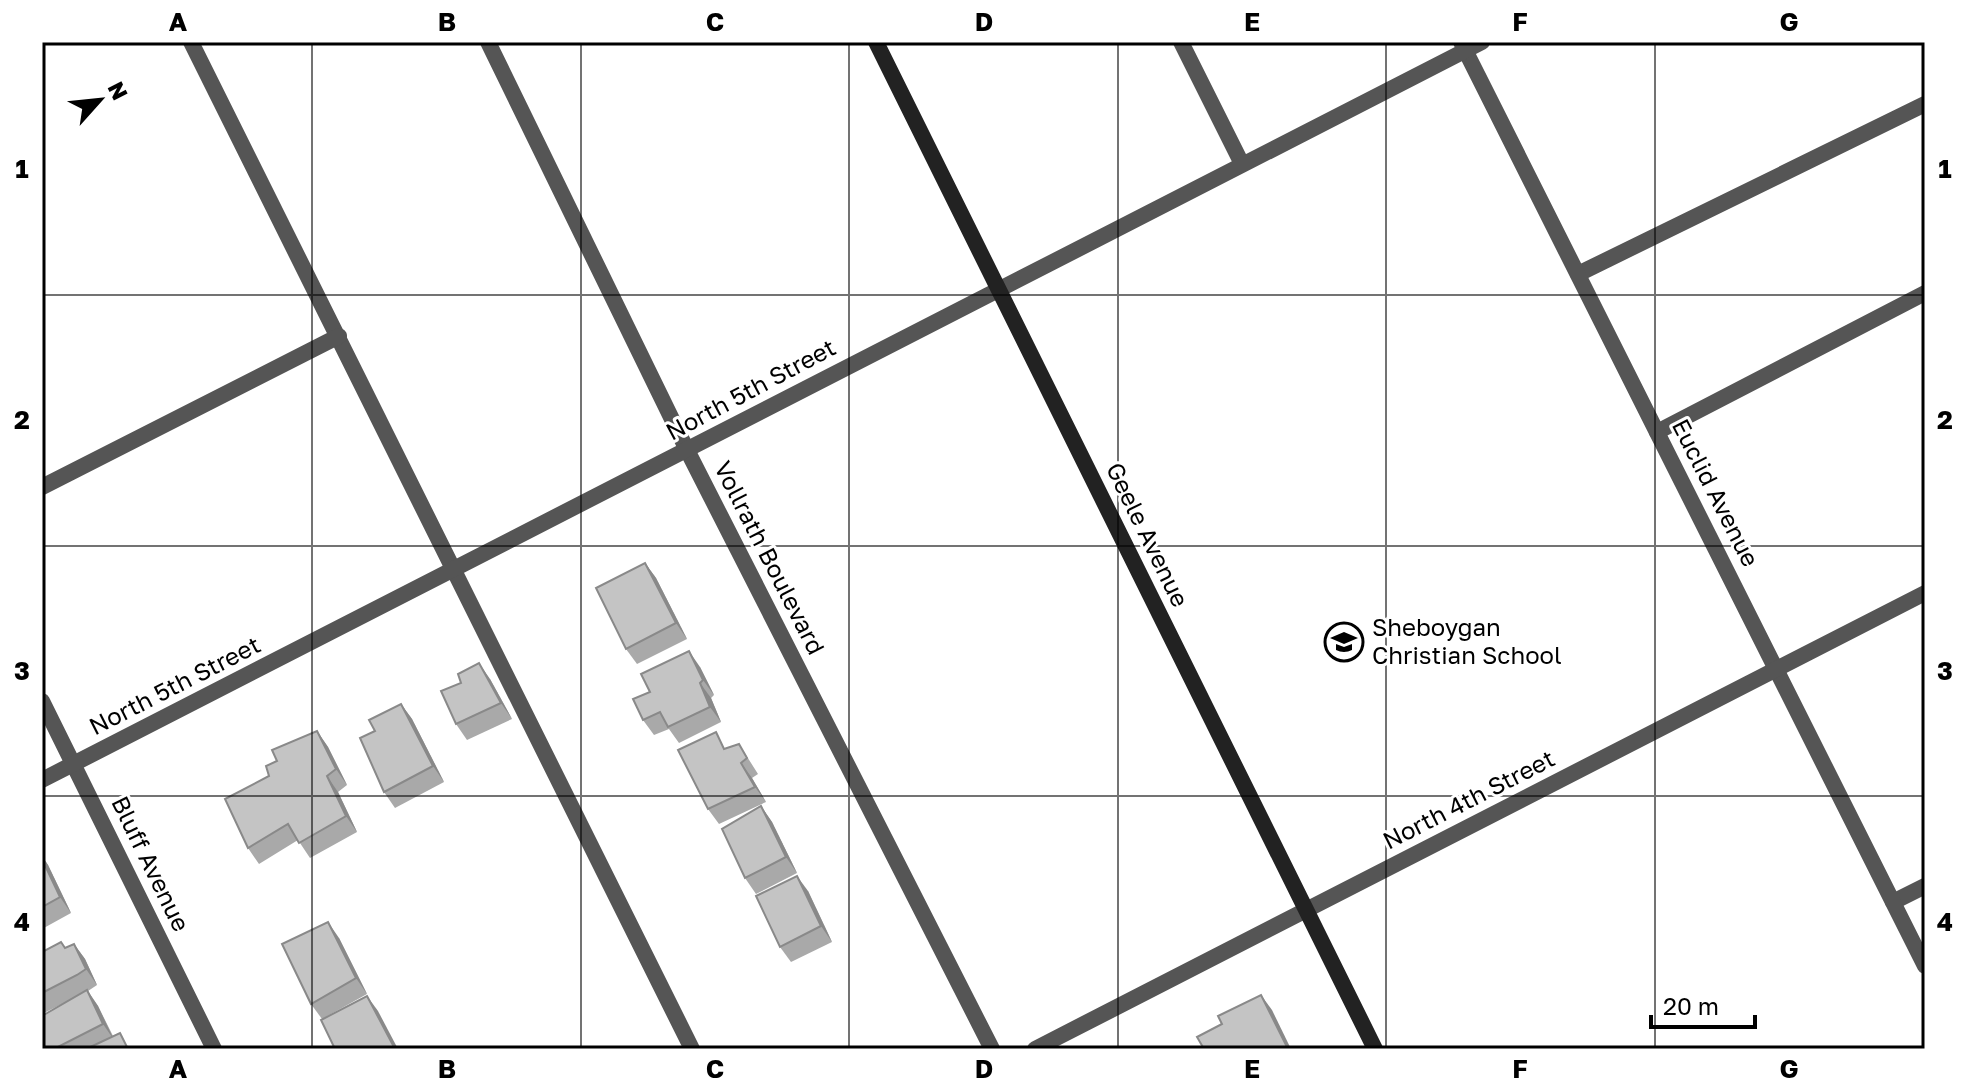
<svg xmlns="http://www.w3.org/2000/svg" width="1967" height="1091" font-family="'Golos Text',sans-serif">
<rect width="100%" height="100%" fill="#fff"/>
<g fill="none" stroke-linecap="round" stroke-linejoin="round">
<!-- lane -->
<g stroke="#555" stroke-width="16">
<path d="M191,42L692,1049"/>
<path d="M1181,42L1242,164"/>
<path d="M1578,274L1925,104"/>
<path d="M1657,432L1925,293"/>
<path d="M42,487L339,336"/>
<path d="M1893,902L1925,886"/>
</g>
<!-- street -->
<g stroke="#555" stroke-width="16">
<path d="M488,42L687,450L992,1049"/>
<path d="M1461,42L1925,966"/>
<path d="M42,701L214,1049"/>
<path d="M42,780L1482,42"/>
<path d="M1035,1049L1925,593"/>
</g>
<!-- secondary -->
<path stroke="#222" stroke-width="16" d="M876,42L1375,1049"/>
</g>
<!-- wall -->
<g fill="#a9a9a9">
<path d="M645,563L656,578L687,639L637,664L626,649Z"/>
<path d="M700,667L714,695L711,698L721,722L679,743L669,729L654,735L643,720L650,692Z"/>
<path d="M490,679L512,719L467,740L456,724Z"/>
<path d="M401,704L412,719L444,782L395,808L384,792L375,731Z"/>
<path d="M317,731L328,747L347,785L338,792L357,832L310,858L298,840L259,864L248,848L269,776L277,761Z"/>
<path d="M739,744L758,774L752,778L766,802L719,824L708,809L727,748Z"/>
<path d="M761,806L772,822L797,873L756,894L745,878Z"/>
<path d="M42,856L48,865L71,913L42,929Z"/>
<path d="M808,891L832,942L791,962L780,947Z"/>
<path d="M339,938L367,994L322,1019L311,1004Z"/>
<path d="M74,944L85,959L97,985L88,991L98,1006L113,1036L131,1049H44L66,1002L42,1014V952L65,948Z"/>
</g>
<!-- shaded-wall -->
<g fill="#898989">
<path d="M645,563L656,578L687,639L676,623Z"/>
<path d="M689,651L700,667L714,695L703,680Z"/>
<path d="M479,663L490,679L512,719L501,703Z"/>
<path d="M700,683L711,698L721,722L710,707Z"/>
<path d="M401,704L412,719L444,782L433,766Z"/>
<path d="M317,731L328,747L347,785L336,769Z"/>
<path d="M741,763L752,778L766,802L755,787Z"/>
<path d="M327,776L338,792L357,832L346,816Z"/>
<path d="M761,806L772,822L797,873L786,857Z"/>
<path d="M42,856L48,865L71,913L60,897L42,859Z"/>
<path d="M797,876L808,891L832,942L821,926Z"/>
<path d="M328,922L339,938L367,994L356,978Z"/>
<path d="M74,944L85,959L97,985L86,969Z"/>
<path d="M87,990L98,1006L114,1040L103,1024Z"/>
<path d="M1261,995L1272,1010L1291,1049H1288Z"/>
<path d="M367,996L378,1011L398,1049H395Z"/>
</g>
<!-- building -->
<g fill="#c4c4c4" stroke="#898989" stroke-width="2">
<path d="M645,563L676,623L626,649L596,588Z"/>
<path d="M689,651L703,680L700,683L710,707L668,727L660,712L643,720L633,699L650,692L641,674Z"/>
<path d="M479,663L501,703L456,724L441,691L461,683L458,674Z"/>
<path d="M401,704L433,766L384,792L360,738L375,731L369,720Z"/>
<path d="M317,731L336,769L327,776L346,816L299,843L288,824L248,848L225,799L269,776L266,766L277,761L272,750Z"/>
<path d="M716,732L724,749L739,744L747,758L741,763L755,787L708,809L678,750Z"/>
<path d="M761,806L786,857L745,878L722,829Z"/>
<path d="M42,859L60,897L42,907Z"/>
<path d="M797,876L821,926L780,947L756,896Z"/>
<path d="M328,922L356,978L311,1004L282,944Z"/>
<path d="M61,942L65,948L74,944L86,969L77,975L42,993V952Z"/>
<path d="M87,990L103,1024L54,1049H44L42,1046V1016Z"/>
<path d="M1261,995L1288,1049H1204L1197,1037L1222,1024L1218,1016Z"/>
<path d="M367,996L395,1049H335L321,1020Z"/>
<path d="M120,1033L128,1049H86Z"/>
</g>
<!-- grid -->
<path fill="none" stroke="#000" stroke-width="2" stroke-opacity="0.55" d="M312,42V1049M581,42V1049M849,42V1049M1118,42V1049M1386,42V1049M1655,42V1049M42,295H1925M42,546H1925M42,796H1925"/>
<!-- icons -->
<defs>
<g id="school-ring" transform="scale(2)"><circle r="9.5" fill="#fff" stroke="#000" stroke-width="1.5"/><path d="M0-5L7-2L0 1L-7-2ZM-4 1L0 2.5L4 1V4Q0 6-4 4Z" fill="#000"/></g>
</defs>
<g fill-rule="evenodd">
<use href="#school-ring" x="1344" y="642"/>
</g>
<g text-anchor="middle" stroke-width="6" stroke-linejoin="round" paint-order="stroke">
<!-- street labels -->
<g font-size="24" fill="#000" stroke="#fff">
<text transform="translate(751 390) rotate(-28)" y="8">North 5th Street</text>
<text transform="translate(1715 493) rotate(63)" y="8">Euclid Avenue</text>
<text transform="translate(1147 535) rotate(64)" y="8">Geele Avenue</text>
<text transform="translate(769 558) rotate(63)" y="8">Vollrath Boulevard</text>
<text transform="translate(175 686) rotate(-27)" y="8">North 5th Street</text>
<text transform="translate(1469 800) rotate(-27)" y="8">North 4th Street</text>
<text transform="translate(150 864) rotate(64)" y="8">Bluff Avenue</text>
</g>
<!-- poi labels -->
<g font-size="24" fill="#000" stroke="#fff" text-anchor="start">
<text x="1372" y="636">Sheboygan<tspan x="1372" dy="28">Christian School</tspan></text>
</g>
</g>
<!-- border -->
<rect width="1967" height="1091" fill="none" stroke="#ffffff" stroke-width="88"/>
<!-- north arrow -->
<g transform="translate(100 100) rotate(63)" stroke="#ffffff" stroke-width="6" paint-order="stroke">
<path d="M0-6L14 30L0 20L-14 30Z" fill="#000000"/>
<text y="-12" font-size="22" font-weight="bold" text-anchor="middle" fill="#000000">N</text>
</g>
<!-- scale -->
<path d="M1651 1015v12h104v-12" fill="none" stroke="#000000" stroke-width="4"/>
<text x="1663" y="1015" font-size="24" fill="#000000" stroke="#ffffff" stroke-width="6" paint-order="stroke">20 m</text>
<rect x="44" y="44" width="1879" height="1003" fill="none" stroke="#000" stroke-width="3"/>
<g font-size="26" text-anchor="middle" font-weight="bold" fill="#000">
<text x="178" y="31">A</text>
<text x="447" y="31">B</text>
<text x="715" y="31">C</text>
<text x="984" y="31">D</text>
<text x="1252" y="31">E</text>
<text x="1520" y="31">F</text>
<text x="1789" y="31">G</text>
<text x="22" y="178">1</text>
<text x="1945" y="178">1</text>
<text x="22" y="429">2</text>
<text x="1945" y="429">2</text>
<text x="22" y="680">3</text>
<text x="1945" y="680">3</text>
<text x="22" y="931">4</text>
<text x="1945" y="931">4</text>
<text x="178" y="1078">A</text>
<text x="447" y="1078">B</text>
<text x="715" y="1078">C</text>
<text x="984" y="1078">D</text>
<text x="1252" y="1078">E</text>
<text x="1520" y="1078">F</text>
<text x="1789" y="1078">G</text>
</g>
</svg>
